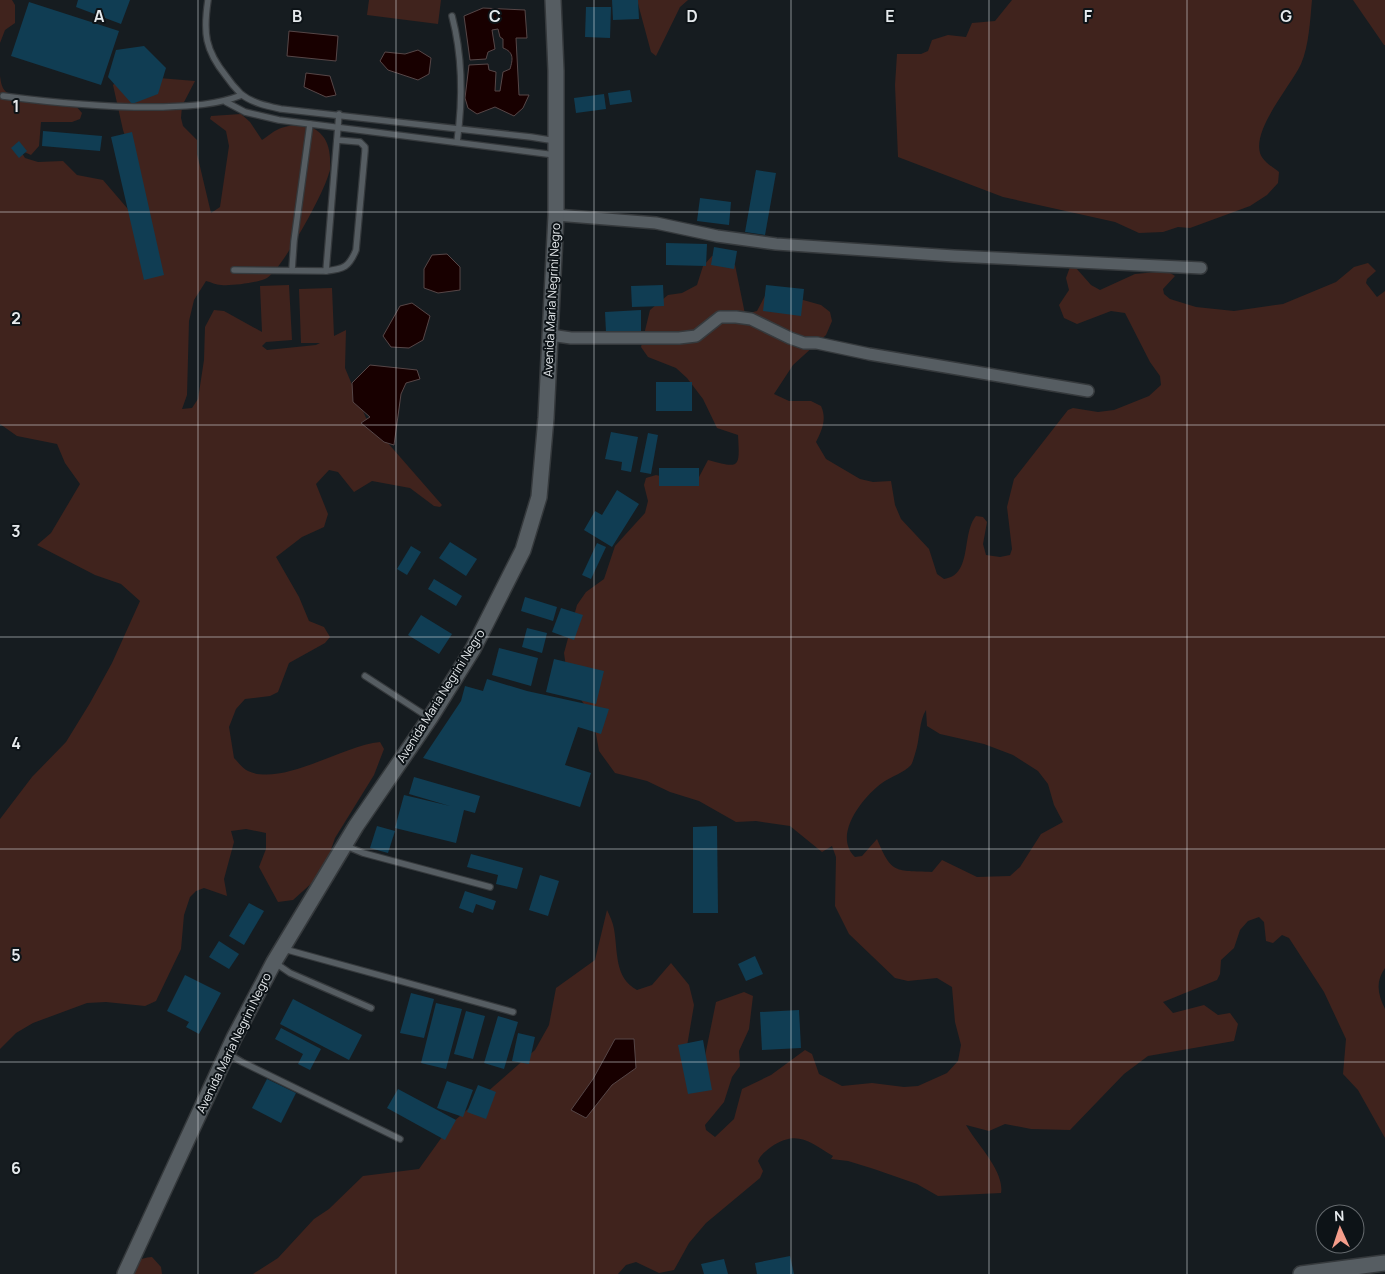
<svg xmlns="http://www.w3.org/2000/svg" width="1385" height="1274" font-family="Manrope,sans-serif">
<rect width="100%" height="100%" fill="#161c20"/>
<!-- green -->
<g fill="#40231d" fill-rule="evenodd">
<path d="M0,0H12L15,5V23L5,30L0,43Z"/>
<path d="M369,0H441L438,24L367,15Z"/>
<path d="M637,0H688L680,7L656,56L651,52Z"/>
<path d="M1012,0H1312C1310,21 1309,45 1301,64C1290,87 1253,128 1260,153C1263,162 1273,167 1279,172L1278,183L1267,195L1250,206L1190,228L1178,227L1163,232L1139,233L1115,222L1003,197L898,157L895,85L897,54H921L928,51L932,40L948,35L966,37L972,23L995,21Z"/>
<path d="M1353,0H1385V45H1384Z"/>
<path d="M0,76C1,83 2,90 8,93C19,100 60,103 75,105L82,113L80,119L72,122H41L39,146L31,155L20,150L25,158L38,162L63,161L77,175L103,180L133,215L145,194L123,130L113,85L116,82L159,78L195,81L182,106L181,118L183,126L197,140V154L211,213L220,207L229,146L226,131L210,119L211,116L241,114L250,122L262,140C268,136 275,130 281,128C307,119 329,130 330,158C330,163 331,169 329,173C324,193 283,268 267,278C257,283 232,286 221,285C216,285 211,282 206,281L194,300L189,321L187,395L182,409L192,408L198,399L204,360L205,327L214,310L224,311L262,332L260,286L289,285L292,340L266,342L262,346L267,350L316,345L320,343H301L299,289L332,288L334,336L346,330L345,368L366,418L442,505L440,507L434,506L410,488L372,481L354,492L338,472L329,470L316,484L328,514L324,527L302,537L276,557L299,597L309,621L324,627L330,637L325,643L289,663L278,692L270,696L245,699L236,709L229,727L234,758C238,762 243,769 248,771C282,787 344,745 380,742L384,749L374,775L335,838L323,873L293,900L278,902L259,867L266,849V833L246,829L231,831L234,842L224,879L227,896L204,888L196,891L190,897L184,915L181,949L156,1001L145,1006L106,1002L87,1003L33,1023L16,1033L0,1049V819L32,777L66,742L90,703L112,663L140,601L121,584L95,575L37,545L51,533L80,484L65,463L57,444L17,436L0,424Z"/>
<path d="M712,256H723L735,265L745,314L757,311L766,294L771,291L821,305L830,312L832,321L826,335L793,365L774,394L789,401H811L821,406C827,419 822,430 816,442L826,459L860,479L873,482L891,481L895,505L901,519L929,549L937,574L944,579C973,575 961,534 976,516L983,517L987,522L983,544L986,555L1000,557L1010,555L1012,549L1007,507L1014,479L1068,410L1073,408L1098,412L1114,410L1149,396L1161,385L1160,376L1150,362L1125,313L1111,311L1077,324L1064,318L1059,305L1069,290L1066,278L1070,267L1076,268L1091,285L1100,290L1135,274L1167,271L1175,276L1163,289L1164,294L1170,299L1196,307L1234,311L1283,304L1336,282L1354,267L1368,263L1376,271L1367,279L1366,283L1377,297L1385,291V968C1375,982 1378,995 1385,1009V1138L1358,1090L1343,1074L1346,1039L1324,992L1289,938L1282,935L1273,943L1266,941L1264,922L1259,917L1248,921L1240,930L1234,948L1221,960L1220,974L1217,980L1163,1002L1173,1013L1204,1005L1218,1015L1230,1013L1238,1024L1234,1041L1148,1056L1124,1074L1070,1130L1031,1129L1005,1124L989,1131L966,1125C976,1143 1005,1172 1001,1193L938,1196L917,1184L874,1169L848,1161L831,1159L833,1156C810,1142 797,1129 771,1147C765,1152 761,1154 758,1161L763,1171L760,1178L706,1223L689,1243L674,1270L659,1273L636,1262L626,1265L618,1274H253L278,1258L314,1219L329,1209L363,1176L419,1169L452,1123L535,1050L549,1025L556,988L595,960L607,910C610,916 613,923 614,929C618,951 614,978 637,990L652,985L671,963L689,985L694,1005L686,1052L704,1061L716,1002L744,992L753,996L749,1029L739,1051L740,1066L732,1077L724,1102L705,1125L706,1130L715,1137L734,1119L742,1089L771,1075L805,1050L812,1054L819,1074L842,1086L872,1083L904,1087L918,1086L947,1073L958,1061L961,1045L955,1022L952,987L937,978L908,981L895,978L849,934L835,906L836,857L832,846L822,852L790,826L756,821L736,822L699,801L670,792L647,781L615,773L599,751L593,717L568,681L564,653L577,605L586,592L604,579L615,546L645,513L648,501L644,485L646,478L656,475L681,481L699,477L708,460C740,469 740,468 738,435L717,428L703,399L687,378L676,368L648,357L641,347L650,310L668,295L682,293L697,285L703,266ZM926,710L927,726L940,734L984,744L1013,755L1038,771L1048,784L1054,805L1063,822L1041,834L1020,867L1010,876L977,877L942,860L932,872C895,870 892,875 877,839L862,856L855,857C832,835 863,797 882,783C890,777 905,772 911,765C913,762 914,757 915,754C920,740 919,720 926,710Z"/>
<path d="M152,1257L161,1267L162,1274H125C132,1263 138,1258 152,1257Z"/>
</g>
<!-- water -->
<g fill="#180000" stroke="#564647">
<path d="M483,8L525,10L527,38H516L519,95H529L523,108L514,116L495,107L477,114L468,108L465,98L469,65L488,64L489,70L496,72L495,91H500L503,72L510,69C513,59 514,52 503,48V39L500,37L498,29L492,30L495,49L488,52L486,59L470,60L464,16Z"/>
<path d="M289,31L338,36L336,61L287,56Z"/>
<path d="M418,50L431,58L429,74L418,80L388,70L380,61L385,52L405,54Z"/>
<path d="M306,73L330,76L336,95L326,97L304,87Z"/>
<path d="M447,254L460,267V290L438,293L424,288V269L432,255Z"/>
<path d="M412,303L430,316L423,340L409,348L391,347L383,336L400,306Z"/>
<path d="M370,365L417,370L420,379L406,383L401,394L394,445L384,442L361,423L370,417L353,402L352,383Z"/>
<path d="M615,1039H634L636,1068L612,1085L586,1118L571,1110L593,1079Z"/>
</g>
<!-- building -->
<g fill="#103d53">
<path d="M78,0H130L121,24L76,7Z"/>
<path d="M612,0H638L639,19L613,20Z"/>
<path d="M29,2L119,31L101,85L11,56Z"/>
<path d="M586,7H611L610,38L585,37Z"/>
<path d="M144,46L166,68L158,94L132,104L108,77L116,50Z"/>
<path d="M630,90L632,102L610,105L608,93Z"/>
<path d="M604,94L606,109L576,113L574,98Z"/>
<path d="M43,131L102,136L100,151L42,146Z"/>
<path d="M132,132L164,275L144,280L111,137Z"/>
<path d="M19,141L27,151L19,158L11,148Z"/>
<path d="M756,170L776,173L765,235L745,232Z"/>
<path d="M700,198L731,202L729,225L697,221Z"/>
<path d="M666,243L707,244L706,266L666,265Z"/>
<path d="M714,247L737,251L734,269L711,265Z"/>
<path d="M663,285L664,306L632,307L631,286Z"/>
<path d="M766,285L804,289L801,316L763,311Z"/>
<path d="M641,310V331L606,332L605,312Z"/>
<rect x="656" y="382" width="36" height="29"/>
<path d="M611,432L638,437L631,472L621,470L622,462L605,459Z"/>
<path d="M648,433L658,435L651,474L640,472Z"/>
<rect x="659" y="468" width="40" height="18"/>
<path d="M617,490L639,504L612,547L584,530L595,511L602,515Z"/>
<path d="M450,542L477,559L466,576L439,558Z"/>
<path d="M597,543L606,547L591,579L582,575Z"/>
<path d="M411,546L421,552L407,575L397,569Z"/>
<path d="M434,579L462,596L456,606L428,589Z"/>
<path d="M525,597L557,607L553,621L521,611Z"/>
<path d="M561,608L583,615L574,640L552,632Z"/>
<path d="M421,615L452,634L439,654L408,635Z"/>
<path d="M527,628L547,633L542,653L522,647Z"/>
<path d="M499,648L538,658L531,686L492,675Z"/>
<path d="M554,659L604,671L596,704L546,692Z"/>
<path d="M487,679L527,691L609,709L601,734L578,727L565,765L591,773L580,807L423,758L461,701L465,686L483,691Z"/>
<path d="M414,777L480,796L475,813L464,810L456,843L395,828L404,795L450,806L409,794Z"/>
<path d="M377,826L395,831L388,853L370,848Z"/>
<path d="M717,826L718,913H693V827Z"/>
<path d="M471,854L523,868L517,889L496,884L498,875L467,867Z"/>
<path d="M540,875L559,881L548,916L529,910Z"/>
<path d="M465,891L496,901L493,910L476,904L473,913L459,908Z"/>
<path d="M249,903L264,911L244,945L229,936Z"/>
<path d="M219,941L239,954L229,969L209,957Z"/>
<path d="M755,956L763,974L746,981L738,964Z"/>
<path d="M185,975L221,993L199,1034L186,1027L189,1022L167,1011Z"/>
<path d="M411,993L434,999L424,1038L400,1033Z"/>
<path d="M293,999L362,1035L349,1060L280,1024Z"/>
<path d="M436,1003L462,1009L446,1069L421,1063Z"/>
<path d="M799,1010L801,1048L762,1050L760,1012Z"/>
<path d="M466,1011L485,1016L473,1059L454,1054Z"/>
<path d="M498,1016L518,1022L504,1069L484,1063Z"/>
<path d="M281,1028L321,1049L310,1070L298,1064L303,1054L275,1039Z"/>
<path d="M518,1033L535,1037L529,1064L512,1061Z"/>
<path d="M703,1040L712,1090L688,1094L678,1045Z"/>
<path d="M267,1079L296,1093L281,1123L252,1108Z"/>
<path d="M447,1081L473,1090L463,1117L437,1108Z"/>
<path d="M478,1085L496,1092L486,1119L467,1112Z"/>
<path d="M398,1089L456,1120L445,1140L387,1108Z"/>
<path d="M790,1256L794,1274H757L755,1263Z"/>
<path d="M724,1259L728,1274H704L701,1264Z"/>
</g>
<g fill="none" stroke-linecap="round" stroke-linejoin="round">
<!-- service casing -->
<g stroke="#35393c" stroke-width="8">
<g id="service">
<path d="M208,0C203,33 205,50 226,76C230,82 236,89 241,94C252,103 267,106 281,109L531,137L556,141"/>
<path d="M452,16C463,58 463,99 457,142"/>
<path d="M3,96C56,103 109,108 163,107C191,106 216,105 242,95"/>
<path d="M226,102L245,112L279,120L555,155"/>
<path d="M234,270L326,271C344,269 349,267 356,250L365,151V147L360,142L337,140"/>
<path d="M292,270L294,241L310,124"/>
<path d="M326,271L339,114"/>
<path d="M365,676L428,717"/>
<path d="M346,846L363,853L490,887"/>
<path d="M284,949L513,1012"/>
<path d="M274,962L290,973L371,1008"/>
<path d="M227,1053L242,1062L400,1139"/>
</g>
</g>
<!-- minor casing -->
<g stroke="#35393c" stroke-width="14">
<g id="minor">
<path d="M556,215L656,223L717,236L776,244L954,256L1201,268"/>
<path d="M550,335L571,338H679L696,336L720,317H736L751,319L790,338L804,343H817L869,354L1088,391"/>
</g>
</g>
<!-- tertiary casing -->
<g stroke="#35393c" stroke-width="18">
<g id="tertiary">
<path d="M125,1274L234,1038L274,962L356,826L430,718L473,649L523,550L539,497L546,418L556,215V71L553,0"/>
<path d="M1301,1274L1385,1263"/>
</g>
</g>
<!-- service -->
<use href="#service" stroke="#565d62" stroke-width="5.5"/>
<!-- minor -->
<use href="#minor" stroke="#565d62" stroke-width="11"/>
<!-- tertiary -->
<use href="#tertiary" stroke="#565d62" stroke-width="15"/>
</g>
<!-- grid -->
<path fill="none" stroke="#e6eaed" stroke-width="1" stroke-opacity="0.55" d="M198,0V1274M396,0V1274M594,0V1274M791,0V1274M989,0V1274M1187,0V1274M0,212H1385M0,425H1385M0,637H1385M0,849H1385M0,1062H1385"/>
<g text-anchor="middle" stroke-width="4" stroke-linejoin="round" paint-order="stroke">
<!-- street labels -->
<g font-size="12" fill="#e6eaed" stroke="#0d1317">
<text transform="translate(552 300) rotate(-87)" y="4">Avenida Maria Negrini Negro</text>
<text transform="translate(441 696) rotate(-58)" y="4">Avenida Maria Negrini Negro</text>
<text transform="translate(234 1043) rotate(-64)" y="4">Avenida Maria Negrini Negro</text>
</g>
</g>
<g font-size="16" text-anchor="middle" font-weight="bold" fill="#e6eaed" stroke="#0d1317" stroke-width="4" stroke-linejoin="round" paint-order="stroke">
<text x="99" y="22">A</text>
<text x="297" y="22">B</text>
<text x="495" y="22">C</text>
<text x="692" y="22">D</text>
<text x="890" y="22">E</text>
<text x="1088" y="22">F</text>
<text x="1286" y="22">G</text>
<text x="16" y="112">1</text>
<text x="16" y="324">2</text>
<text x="16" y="537">3</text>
<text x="16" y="749">4</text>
<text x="16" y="961">5</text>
<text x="16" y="1174">6</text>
</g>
<!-- north arrow -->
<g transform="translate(1340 1229) rotate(357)"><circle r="24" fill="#0d1317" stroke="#64696d"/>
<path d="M0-4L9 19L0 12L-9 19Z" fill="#f49d8b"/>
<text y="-8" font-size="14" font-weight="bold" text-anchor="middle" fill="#e6eaed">N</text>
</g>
</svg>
